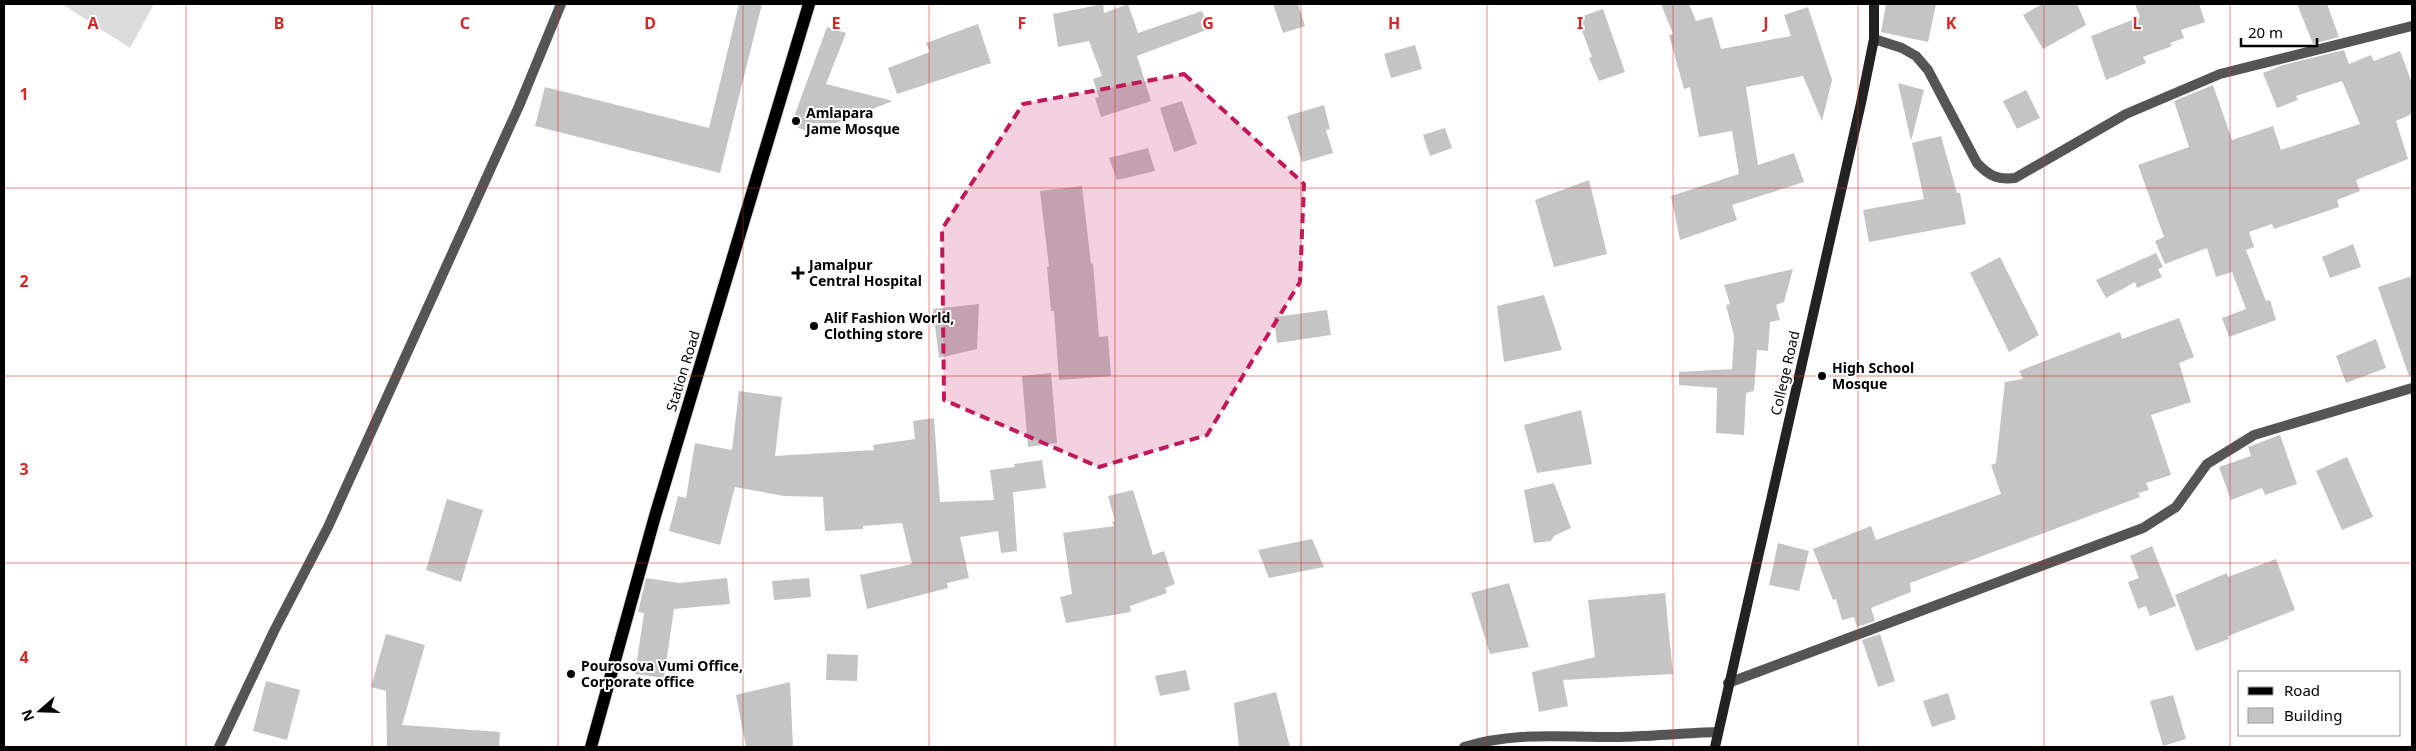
<svg xmlns="http://www.w3.org/2000/svg" width="2416" height="751" font-family="'Noto Sans',sans-serif">
<rect width="100%" height="100%" fill="#fff"/>
<!-- green -->
<path fill="#dcdcdc" d="M62,4H154L130,48Z"/>
<!-- building -->
<g fill="#c4c4c4">
<path d="M739,4H762L720,173L535,126L545,87L709,128Z"/>
<path d="M1103,4L1104,13L1128,4L1138,33L1202,11L1209,29L1137,56L1151,101L1101,117L1095,98L1099,97L1093,79L1102,76L1089,41L1058,47L1053,14Z"/>
<path d="M1273,4H1298L1305,26L1283,33Z"/>
<path d="M1661,4H1689L1696,21L1712,17L1721,49L1791,36L1784,15L1808,7L1832,80L1822,121L1803,76L1746,87L1758,165L1794,153L1804,182L1732,205L1737,220L1680,240L1671,196L1739,174L1732,131L1699,137L1690,87L1684,89L1669,35L1673,34Z"/>
<path d="M1886,4H1936L1928,42L1881,32Z"/>
<path d="M2042,4H2077L2086,25L2043,49L2023,15Z"/>
<path d="M2135,4H2199L2205,22L2181,30L2184,38L2170,43L2172,46L2143,57L2146,63L2106,80L2091,36L2140,17Z"/>
<path d="M2297,4H2327L2339,37L2313,44Z"/>
<path d="M1603,9L1625,72L1599,81L1589,58L1592,57L1577,18Z"/>
<path d="M978,24L991,63L897,94L888,68L930,52L926,43Z"/>
<path d="M827,27L846,33L826,84L893,101L836,123H810L807,131L791,125Z"/>
<path d="M1415,45L1422,69L1391,78L1384,54Z"/>
<path d="M2344,50L2349,64L2371,55L2374,61L2400,51L2412,83V114L2396,121L2408,159L2356,180L2360,191L2337,200L2339,207L2274,229L2272,224L2249,232L2254,247L2246,250L2266,301L2270,300L2276,320L2229,337L2222,318L2246,309L2232,272L2216,277L2207,248L2165,264L2155,241L2164,237L2138,165L2189,147L2174,101L2213,85L2232,140L2273,126L2281,150L2360,124L2342,81L2296,96L2298,100L2277,108L2263,73L2283,65Z"/>
<path d="M1898,83L1924,90L1911,141Z"/>
<path d="M2026,90L2040,118L2017,129L2003,101Z"/>
<path d="M1182,101L1197,144L1174,152L1160,108Z"/>
<path d="M1324,105L1330,129L1326,130L1333,153L1302,162L1287,116Z"/>
<path d="M1445,128L1452,148L1430,156L1423,135Z"/>
<path d="M1941,136L1957,193H1960L1966,224L1869,242L1863,210L1924,199L1912,143Z"/>
<path d="M1148,148L1155,171L1117,180L1109,158Z"/>
<path d="M1589,180L1607,254L1554,267L1535,200Z"/>
<path d="M1082,186L1091,264L1093,263L1099,337L1108,336L1111,376L1059,380L1054,311H1051L1047,267H1049L1040,191Z"/>
<path d="M2353,244L2361,267L2330,278L2322,257Z"/>
<path d="M2156,253L2163,267L2158,269L2162,277L2137,288L2135,282L2106,298L2096,280Z"/>
<path d="M2000,257L2039,335L2009,352L1970,273Z"/>
<path d="M1793,269L1784,302L1776,305L1780,320L1770,322L1768,351L1757,350L1754,391L1746,393L1744,435L1716,433L1717,388L1679,385V372L1732,369L1734,336L1726,305L1730,304L1724,285Z"/>
<path d="M2412,276V376H2409L2378,287Z"/>
<path d="M1544,295L1562,350L1504,362L1497,306Z"/>
<path d="M979,304L977,349L939,358L933,309Z"/>
<path d="M1327,310L1331,335L1277,343L1274,317Z"/>
<path d="M2179,318L2194,357L2179,363L2191,402L2151,415L2171,475L2146,483L2149,490L2138,493L2140,497L1910,583L1911,592L1871,608L1875,621L1857,627L1854,617L1842,620L1836,599L1833,600L1813,549L1871,526L1876,540L2001,494L1991,465L1996,463L2005,382L2023,379L2019,371L2120,332L2122,339Z"/>
<path d="M2376,339L2386,368L2346,383L2336,356Z"/>
<path d="M1051,373L1057,443L1028,447L1022,376Z"/>
<path d="M739,391L782,397L775,456L874,450L873,445L915,439L913,421L934,418L940,502L994,500L990,470L1015,467L1014,464L1042,460L1046,488L1013,492L1017,551L1001,553L998,531L960,537L969,578L947,583L948,588L867,609L860,575L912,564L902,523L863,526V529L825,531L823,497L784,496L735,487L720,545L669,531L678,496L686,498L695,443L732,450Z"/>
<path d="M1581,410L1592,464L1537,473L1524,425Z"/>
<path d="M2280,435L2297,484L2265,495L2262,488L2231,500L2219,467L2251,456L2248,447Z"/>
<path d="M2347,457L2373,517L2342,530L2316,471Z"/>
<path d="M1554,483L1571,528L1554,536L1551,541L1534,543L1524,490Z"/>
<path d="M1133,490L1153,555L1164,551L1175,584L1165,588L1167,593L1130,606L1131,612L1066,623L1060,597L1072,594L1063,533L1114,526L1112,522L1115,521L1108,496Z"/>
<path d="M447,499L483,510L461,582L426,570Z"/>
<path d="M1312,539L1324,567L1269,578L1258,550Z"/>
<path d="M1778,543L1809,551L1799,591L1769,585Z"/>
<path d="M2152,546L2176,606L2150,616L2146,606L2138,609L2128,582L2139,578L2130,556Z"/>
<path d="M2276,559L2295,610L2228,636L2229,639L2196,651L2175,595L2227,573L2228,577Z"/>
<path d="M646,578L679,583L727,578L730,604L674,609L664,678L635,674L644,613L638,612Z"/>
<path d="M809,578L811,597L774,600L772,581Z"/>
<path d="M1509,583L1529,647L1490,654L1471,593Z"/>
<path d="M1665,593L1673,674L1563,680L1568,706L1539,712L1532,672L1595,657L1588,600Z"/>
<path d="M386,634L425,645L402,725L500,732L499,747H387L386,691L371,687Z"/>
<path d="M1880,634L1895,681L1878,687L1862,640Z"/>
<path d="M827,654L858,655L857,681L826,680Z"/>
<path d="M1186,670L1190,690L1160,696L1155,676Z"/>
<path d="M266,681L300,690L287,740L253,731Z"/>
<path d="M790,682L793,747H746L736,695Z"/>
<path d="M1276,692L1290,747H1239L1234,703Z"/>
<path d="M1948,693L1956,719L1932,727L1923,701Z"/>
<path d="M2173,695L2186,739L2163,746L2150,701Z"/>
</g>
<g fill="none" stroke-linecap="round" stroke-linejoin="round">
<!-- primary casing -->
<g stroke="#dbdbdb" stroke-width="14">
<path id="primary" d="M591,747L655,516L809,4"/>
</g>
<!-- street -->
<g stroke="#555" stroke-width="10">
<path d="M1874,39L1902,48L1916,56L1928,70L1977,163C1989,176 1998,180 2015,178L2126,114L2220,74L2412,26"/>
<path d="M1728,683L2143,528L2176,507L2207,464L2254,435L2412,388"/>
<path d="M219,747L275,629L328,527L519,106L561,4"/>
<path d="M1464,747C1514,732 1556,737 1607,737C1644,737 1681,733 1718,732"/>
</g>
<!-- secondary -->
<path stroke="#222" stroke-width="10" d="M1715,747L1861,103L1874,39V4"/>
<!-- primary -->
<use href="#primary" stroke="#000" stroke-width="12"/>
</g>
<!-- marked area -->
<path fill="#c2185b" fill-opacity="0.2" stroke="#c2185b" stroke-width="4" stroke-dasharray="10 6" stroke-linejoin="round" d="M1184,74L1304,184L1300,282L1207,435L1099,467L944,400L942,229L1023,104Z"/>
<!-- grid -->
<path fill="none" stroke="#d62828" stroke-width="1" stroke-opacity="0.55" d="M186,4V747M372,4V747M558,4V747M743,4V747M929,4V747M1115,4V747M1301,4V747M1487,4V747M1673,4V747M1858,4V747M2044,4V747M2230,4V747M4,188H2412M4,376H2412M4,563H2412"/>
<!-- markers -->
<g fill="#000" stroke="#fff" stroke-width="2">
<circle cx="796" cy="121" r="5"/>
<path d="M795.5 265.5h5v5h5v5h-5v5h-5v-5h-5v-5h5z"/>
<circle cx="814" cy="326" r="5"/>
<circle cx="1822" cy="376" r="5"/>
<circle cx="571" cy="674" r="5"/>
</g>
<g text-anchor="middle" stroke-width="4" stroke-linejoin="round" paint-order="stroke">
<!-- poi labels -->
<g font-size="14" font-weight="bold" fill="#000" stroke="#fff" text-anchor="start">
<text x="806" y="118">Amlapara<tspan x="806" dy="16">Jame Mosque</tspan></text>
<text x="809" y="270">Jamalpur<tspan x="809" dy="16">Central Hospital</tspan></text>
<text x="824" y="323">Alif Fashion World,<tspan x="824" dy="16">Clothing store</tspan></text>
<text x="1832" y="373">High School<tspan x="1832" dy="16">Mosque</tspan></text>
<text x="581" y="671">Pourosova Vumi Office,<tspan x="581" dy="16">Corporate office</tspan></text>
</g>
<!-- street labels -->
<g font-size="14" fill="#000" stroke="#fff">
<text transform="translate(683 371) rotate(-73)" y="5">Station Road</text>
<text transform="translate(1785 373) rotate(-77)" y="5">College Road</text>
</g>
</g>
<g font-size="16" text-anchor="middle" font-weight="bold" fill="#d62828" stroke="#fff" stroke-width="4" stroke-linejoin="round" paint-order="stroke">
<text x="93" y="29">A</text>
<text x="279" y="29">B</text>
<text x="465" y="29">C</text>
<text x="650" y="29">D</text>
<text x="836" y="29">E</text>
<text x="1022" y="29">F</text>
<text x="1208" y="29">G</text>
<text x="1394" y="29">H</text>
<text x="1580" y="29">I</text>
<text x="1766" y="29">J</text>
<text x="1951" y="29">K</text>
<text x="2137" y="29">L</text>
<text x="24" y="100">1</text>
<text x="24" y="287">2</text>
<text x="24" y="475">3</text>
<text x="24" y="663">4</text>
</g>
<!-- border -->
<rect width="2416" height="751" fill="none" stroke="#000000" stroke-width="10"/>
<!-- legend -->
<rect x="2238" y="671" width="162" height="65" fill="#ffffff" stroke="#999999"/>
<rect x="2248" y="687" width="25" height="8" fill="#000000" stroke="#999999"/>
<text x="2284" y="696" font-size="15" fill="#000000">Road</text>
<rect x="2248" y="708" width="25" height="15" fill="#c4c4c4" stroke="#999999"/>
<text x="2284" y="721" font-size="15" fill="#000000">Building</text>
<!-- north arrow -->
<g transform="translate(40 711) rotate(250)" stroke="#ffffff" stroke-width="4" paint-order="stroke">
<path d="M0-4L9 19L0 12L-9 19Z" fill="#000000"/>
<text y="-8" font-size="14" font-weight="bold" text-anchor="middle" fill="#000000">N</text>
</g>
<!-- scale -->
<path d="M2241 38v8h76v-8" fill="none" stroke="#000000" stroke-width="2.5"/>
<text x="2248" y="38" font-size="15" fill="#000000" stroke="#ffffff" stroke-width="4" paint-order="stroke">20 m</text>
</svg>
